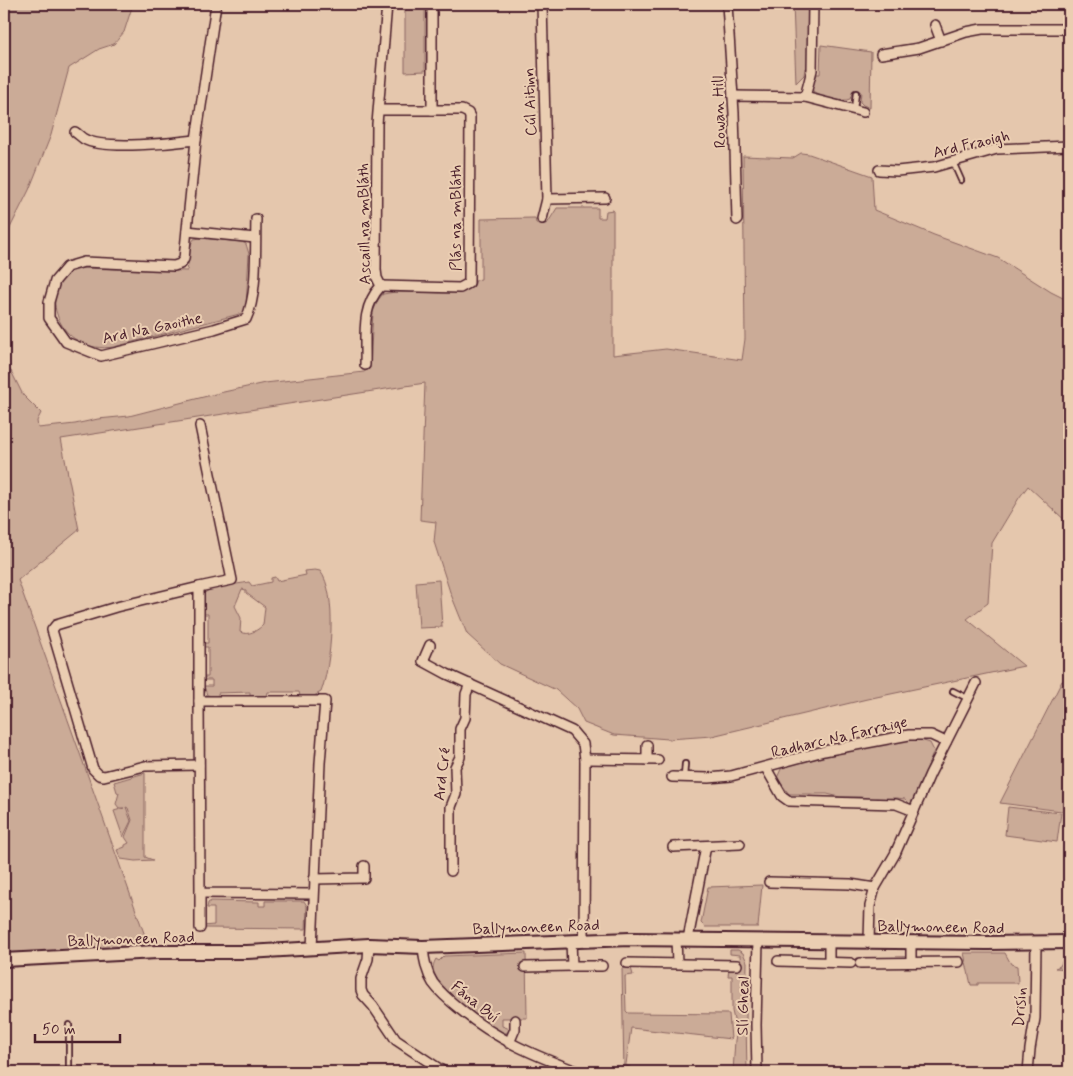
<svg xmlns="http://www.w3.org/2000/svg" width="1073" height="1076" font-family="Mynerve,sans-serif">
<rect width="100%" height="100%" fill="#e5c7ad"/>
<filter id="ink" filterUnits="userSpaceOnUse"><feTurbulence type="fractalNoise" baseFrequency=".02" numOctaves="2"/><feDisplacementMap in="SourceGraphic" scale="10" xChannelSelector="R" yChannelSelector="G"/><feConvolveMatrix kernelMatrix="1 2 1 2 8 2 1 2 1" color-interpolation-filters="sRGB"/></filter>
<g filter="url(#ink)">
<!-- green -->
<g fill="#cbab97" stroke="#8a6561" fill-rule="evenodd">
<path d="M4,4H133L124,32L114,44L99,49L69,68L51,135L29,190L4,240Z"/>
<path d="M405,4L423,5L425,8V71L405,72Z"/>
<path d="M793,4H808V68H805L804,75L796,83Z"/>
<path d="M821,45L871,52L870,108L863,105L860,102L861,92L853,90L850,99C841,103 820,98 813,91L812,86L817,74H820Z"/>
<path d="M801,153L809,154L872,176L874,210L934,235L998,258L1051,292L1069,301V524L1028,486L1019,498L992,543L988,603L967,619L1024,666L867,699L712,736L669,739L614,735L584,723L577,709L556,690L500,664L467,634L450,592L434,542L436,522L420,520L425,383L61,439L79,530L18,580L149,947L5,954L4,943V370L11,371L23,395L41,413L37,421L38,428L75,424L98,419L129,416L219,393L265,383L364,372L370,368L373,312L378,300L383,294L395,292L459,293C466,291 475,288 476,280L481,279V219L535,218L536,223L547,224L557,208H598V218H605L606,211L613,210V355L666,349L742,360L745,339L743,156L793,158Z"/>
<path d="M201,238L242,242L246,244L249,254L246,307L243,313L114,347C49,356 37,273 80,268L187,271L191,244L194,239Z"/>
<path d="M315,570L320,571C338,593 331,666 321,692L314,696H300L299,692H268L267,696H250V692L218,693V697L207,695L204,686H212V680H204V677H208V647H204V643H208V614H202L203,594C214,585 235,585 249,582L252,586L271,582V578L275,577L277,581L306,575L305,571ZM242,589L246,590V593L265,607L263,625C257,631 248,636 240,632L241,618L235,606Z"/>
<path d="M439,580L442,627L419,628L416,582Z"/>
<path d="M1062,681H1069V812L1000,803Z"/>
<path d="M917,739L930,743L934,751L917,793L910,804L905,799L897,798L877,799L860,797H840L827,794H789L777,778L781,769L784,767C828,755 872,743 917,739Z"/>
<path d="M145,773V857L153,860L135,861L121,859L117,850L125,847V845L129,843L125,837L132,820L128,808L126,807L131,821L123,837L114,811L124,808H119L116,804L119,793L117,792L114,782Z"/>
<path d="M1008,807L1061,813L1057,842L1005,835Z"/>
<path d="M762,885L758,927H705L701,923L708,887Z"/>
<path d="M211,901L259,902V906H265V901H304L307,906L306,929L204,928L203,926L214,925V908H207L208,903Z"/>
<path d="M730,950H738L743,953L747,962L746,1021L747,1072H733L735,1040L737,1033L732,1011V976H728L729,969H741L740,955L730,954Z"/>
<path d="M526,953L527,1018H502V1026L510,1029L507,1033C492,1035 441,988 434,974C432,969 433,964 436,959L439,961L444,956Z"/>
<path d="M964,953H1005L1011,964L1017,966L1018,983H978V985H971Z"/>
<path d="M1069,953V969L1055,968L1060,966L1066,954Z"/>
<path d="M622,968H631L633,975L625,976L626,1011L628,1013L729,1014L731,1039L631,1028L626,1064V1066L630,1067V1072H624Z"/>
</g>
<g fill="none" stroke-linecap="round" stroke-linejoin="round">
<!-- lane casing -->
<g stroke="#4a1f2b" stroke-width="8">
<g id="lane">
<path d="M854,109L856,93"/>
<path d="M953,162L961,180"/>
<path d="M953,691L969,699"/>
<path d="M684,777L685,764"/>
<path d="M69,1072V1025"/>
</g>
</g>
<!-- street casing -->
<g stroke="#4a1f2b" stroke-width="12">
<g id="street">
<path d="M216,4L196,140L184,259L180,264L174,266L84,262L67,267L55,281L49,302V318L66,342L101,356L214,329L246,319C258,295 255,246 256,219"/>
<path d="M542,4L547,199L542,219"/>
<path d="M727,4L734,113L737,220"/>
<path d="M935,25L941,41"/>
<path d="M881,54L919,48L966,32L982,29H1069"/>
<path d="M733,96L805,97L863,112"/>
<path d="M805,97L812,70L813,4"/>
<path d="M379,110H462L468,113L470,117L469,283L460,288L381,286"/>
<path d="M432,110V4"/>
<path d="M75,132C78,134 81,137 84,139C103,150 173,143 196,140"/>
<path d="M879,170L897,171L934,167L997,149L1069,146"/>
<path d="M547,199L605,198"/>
<path d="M187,231L255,238"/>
<path d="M381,286L377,278L376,270L377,124L387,4"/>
<path d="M365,365C366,337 360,308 381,286"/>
<path d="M199,587L232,580L200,426"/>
<path d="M430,645L423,661L447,674L572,731L583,744L585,759L584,941"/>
<path d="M585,759L658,760"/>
<path d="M647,760V745"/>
<path d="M199,765L145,766L104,776L99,775L93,769L52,630L56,625L116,607L199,587V701"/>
<path d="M766,768L782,796L789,801L896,804L914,811"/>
<path d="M672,777L709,778L731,776L824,751L909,735H931L946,742"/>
<path d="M673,847L740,844"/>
<path d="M451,871V807L456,794L455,767L460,757V729L465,718L466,694L470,684"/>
<path d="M314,879L364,878V866"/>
<path d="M769,882L850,884L875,888"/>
<path d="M200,928V893"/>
<path d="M676,939L677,963"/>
<path d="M688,939L706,846"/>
<path d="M571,941L572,966H602"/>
<path d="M829,941V962"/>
<path d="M869,941L870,906L875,888L895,854L930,774L976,683"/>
<path d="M369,945L368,959L361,979V990L363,995L373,1006L396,1040L444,1072"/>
<path d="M423,947C424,960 426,972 433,983C441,994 451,1002 461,1010C497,1040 536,1056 579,1072"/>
<path d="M312,948L320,763L325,701H199L200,893L314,894"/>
<path d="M778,961L851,963"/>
<path d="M911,962V942"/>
<path d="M627,963L737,965"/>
<path d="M860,963L959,962"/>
<path d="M525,967L572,966"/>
<path d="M509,1043L515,1029V1020"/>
<path d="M757,1072L756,1025L758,940"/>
<path d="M1028,1072L1030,1049L1035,1018L1036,943"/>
</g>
</g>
<!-- secondary casing -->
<g stroke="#4a1f2b" stroke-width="16">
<path id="secondary" d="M4,960L157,952H247L369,945L423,947L630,939L987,943L1069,942"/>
</g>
<!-- lane -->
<use href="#lane" stroke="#ebceb2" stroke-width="4.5"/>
<!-- street -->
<use href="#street" stroke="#ebceb2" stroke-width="9"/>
<!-- secondary -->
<use href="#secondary" stroke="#ebceb2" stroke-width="12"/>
</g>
</g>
<g text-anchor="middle" stroke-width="4" stroke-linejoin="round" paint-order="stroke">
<!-- street labels -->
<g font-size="16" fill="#4a1f2b" stroke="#ebceb2">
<text transform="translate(529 102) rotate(-92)" y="6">Cúl Aitinn</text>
<text transform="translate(718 112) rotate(-92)" y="6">Rowan Hill</text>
<text transform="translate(971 143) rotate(-13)" y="6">Ard Fraoigh</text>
<text transform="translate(455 218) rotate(-90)" y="6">Plás na mBláth</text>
<text transform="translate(363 224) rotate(-91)" y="6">Ascaill na mBláth</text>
<text transform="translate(152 327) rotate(-12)" y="6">Ard Na Gaoithe</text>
<text transform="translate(839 736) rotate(-13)" y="6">Radharc Na Farraige</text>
<text transform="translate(441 774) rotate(-83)" y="6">Ard Cré</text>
<text transform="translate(536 926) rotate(-2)" y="6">Ballymoneen Road</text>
<text transform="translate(941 926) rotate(1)" y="6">Ballymoneen Road</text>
<text transform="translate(131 938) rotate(-2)" y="6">Ballymoneen Road</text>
<text transform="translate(476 1001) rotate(39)" y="6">Fána Buí</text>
<text transform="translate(742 1006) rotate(-89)" y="6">Slí Gheal</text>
<text transform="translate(1019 1007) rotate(-86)" y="6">Drisín</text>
</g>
</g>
<!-- margin -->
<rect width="1073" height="1076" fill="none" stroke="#ebceb2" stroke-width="20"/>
<rect x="10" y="10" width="1053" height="1056" fill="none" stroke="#4a1f2b" stroke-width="2" filter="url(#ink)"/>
<!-- scale -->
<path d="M35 1034v8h85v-8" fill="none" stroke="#4a1f2b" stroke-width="2.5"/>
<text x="42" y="1034" font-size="15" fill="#4a1f2b" stroke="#ebceb2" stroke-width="4" paint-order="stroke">50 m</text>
</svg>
